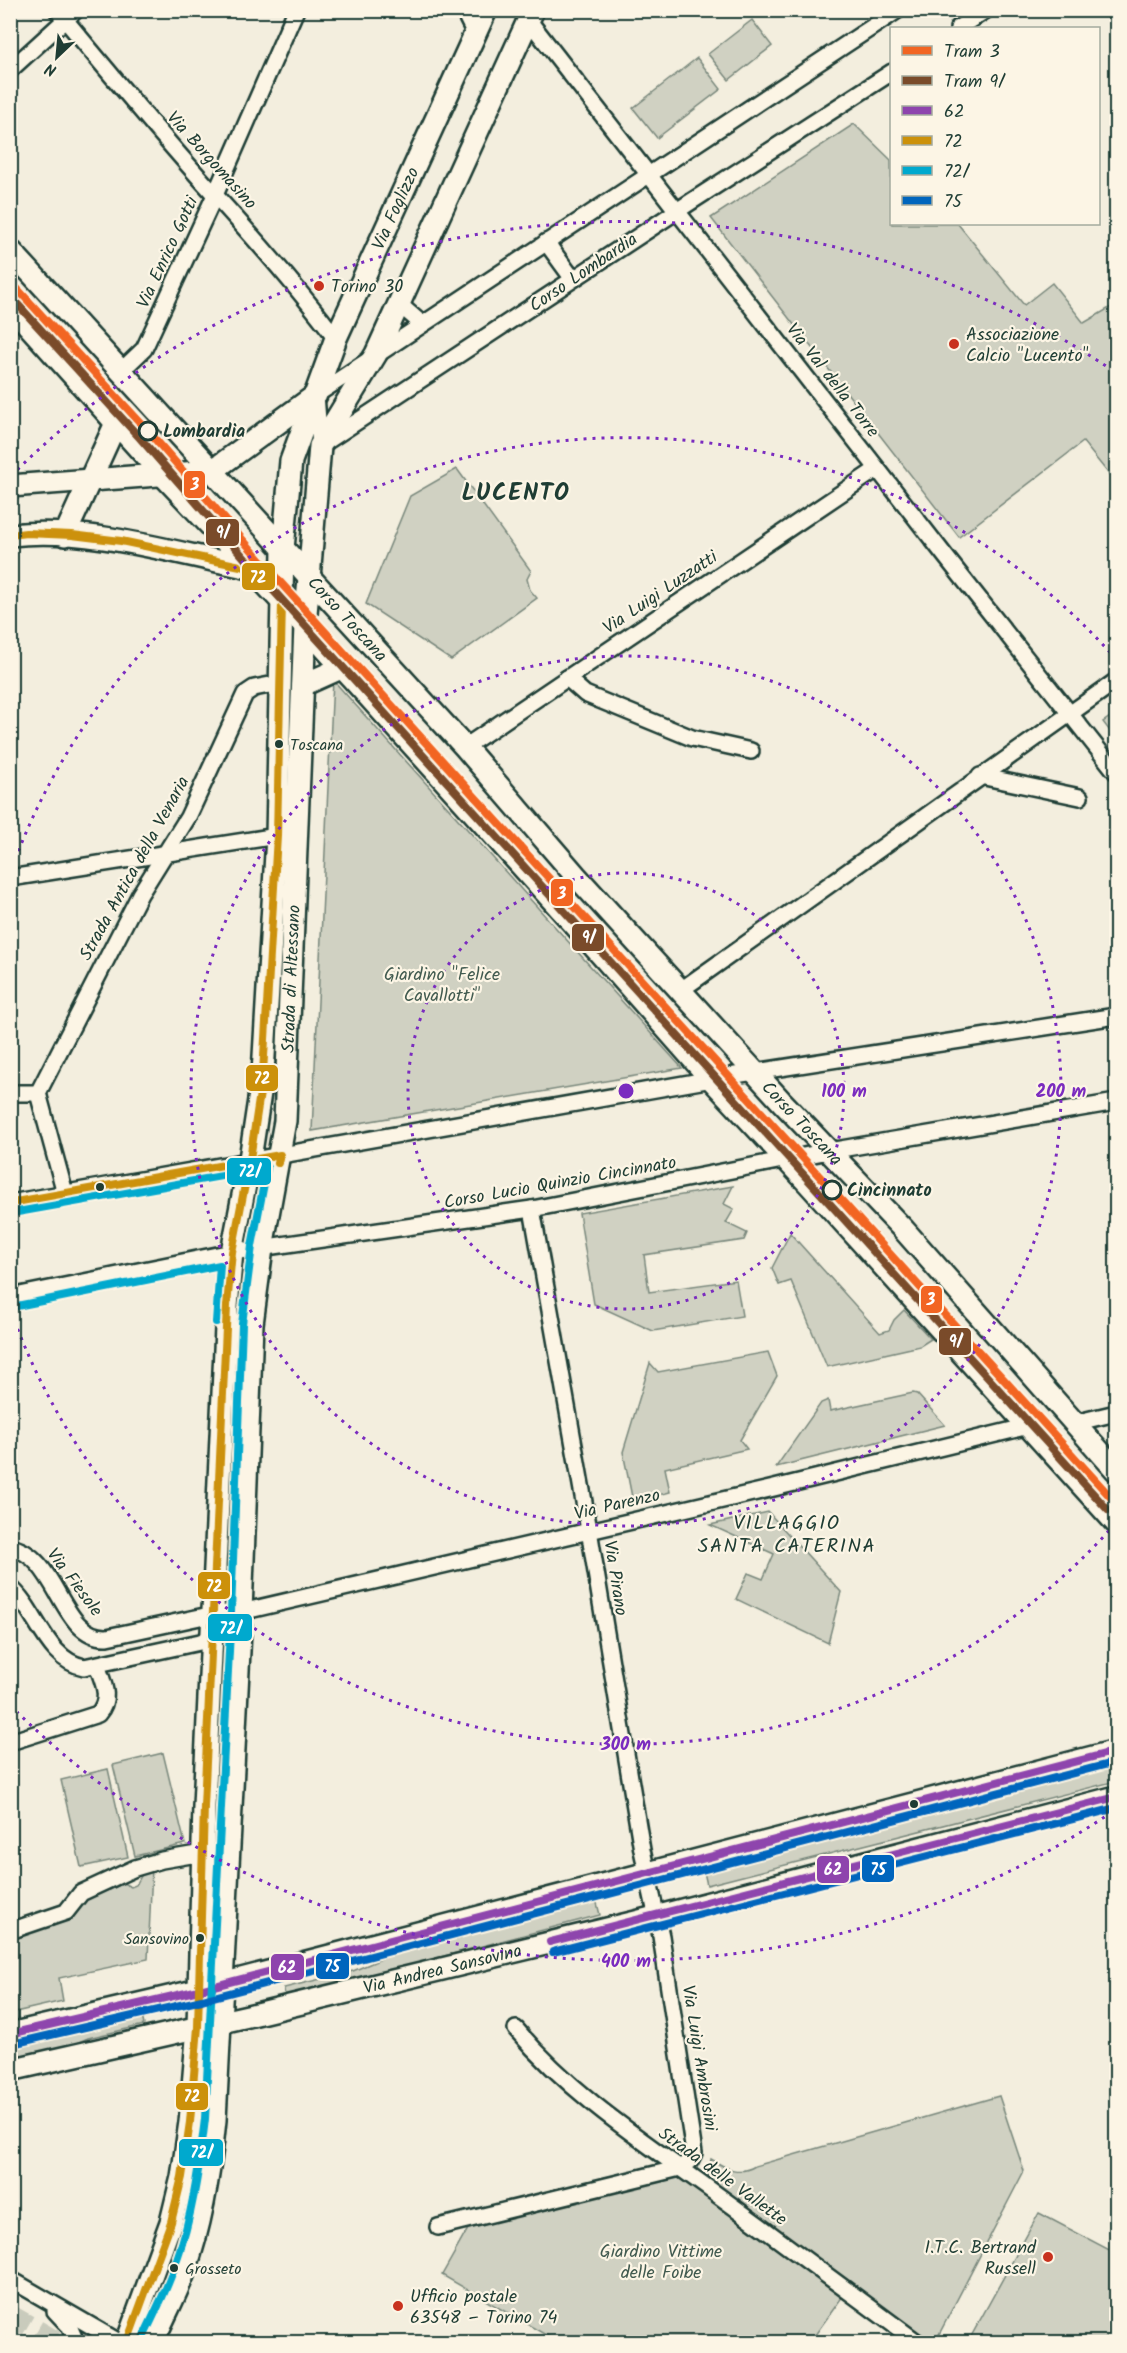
<svg xmlns="http://www.w3.org/2000/svg" width="1127" height="2353" font-family="Kalam,sans-serif">
<rect width="100%" height="100%" fill="#f3eede"/>
<filter id="ink" filterUnits="userSpaceOnUse"><feTurbulence type="fractalNoise" baseFrequency=".0167" numOctaves="2"/><feDisplacementMap in="SourceGraphic" scale="12" xChannelSelector="R" yChannelSelector="G"/><feConvolveMatrix kernelMatrix="1 2 1 2 8 2 1 2 1" color-interpolation-filters="sRGB"/></filter>
<g filter="url(#ink)">
<!-- green -->
<g fill="#d0d1c2" stroke="#78877b" stroke-width="1.5">
<path d="M752,20L772,46L729,80L708,54Z"/>
<path d="M697,58L721,89L657,138L633,108Z"/>
<path d="M854,124L891,160L892,224H958L1024,305L1052,283L1084,323L1116,304V483L1083,442L959,537L711,218Z"/>
<path d="M457,469L531,571L527,579L530,590L537,598L451,660L366,604L410,496Z"/>
<path d="M333,680L682,1068L312,1131Z"/>
<path d="M1116,713V739L1103,722Z"/>
<path d="M733,1186L724,1204L734,1209L726,1223L747,1233L744,1240L644,1255L649,1292L736,1280L742,1316L653,1331L594,1304L579,1213Z"/>
<path d="M790,1233L880,1333L889,1330L894,1320L904,1310L931,1339L920,1346L827,1367L791,1281L779,1285L772,1268Z"/>
<path d="M768,1352L777,1376L740,1440L747,1449L665,1468L670,1492L633,1502L623,1452L650,1363L658,1372Z"/>
<path d="M913,1393L917,1394L945,1425L776,1467L821,1403L828,1400L830,1411Z"/>
<path d="M768,1512L841,1592L828,1643L736,1599L748,1573L763,1579L774,1554L710,1525Z"/>
<path d="M163,1753L185,1844L135,1856L113,1765Z"/>
<path d="M1116,1764V1781L707,1885L704,1872Z"/>
<path d="M108,1769L128,1857L81,1867L61,1780Z"/>
<path d="M152,1867L148,1959L59,1978L63,2001L11,2013V1939L17,1934L53,1926L95,1892L110,1890L123,1883L131,1887L136,1885L145,1869Z"/>
<path d="M596,1899L600,1915L285,1998L284,1988L353,1971L407,1948Z"/>
<path d="M142,2016L144,2025L88,2038L53,2053L11,2062L10,2046Z"/>
<path d="M999,2096L1024,2171L935,2342H924L708,2182L711,2159C725,2168 739,2176 755,2166Z"/>
<path d="M679,2172L843,2296L810,2342H558L442,2275L468,2229Z"/>
<path d="M1039,2213L1115,2253L1116,2250V2342H968Z"/>
</g>
<g fill="none" stroke-linecap="round" stroke-linejoin="round">
<!-- secondary-tunnel -->
<g stroke="#c9cbbc" stroke-width="21" stroke-dasharray="21 10" stroke-linecap="butt">
<path d="M10,2315L57,2342"/>
<path d="M10,2339L16,2342"/>
</g>
<!-- street casing -->
<g stroke="#1f3d34" stroke-width="20">
<g id="street">
<path d="M57,10C109,72 160,135 215,195C257,241 298,288 336,338"/>
<path d="M463,10L475,34"/>
<path d="M523,13L946,557L1116,772"/>
<path d="M958,28L986,10"/>
<path d="M10,70L76,10"/>
<path d="M892,72L692,201L320,446L316,395L898,10"/>
<path d="M546,242L573,279"/>
<path d="M399,304L422,324"/>
<path d="M121,371L144,349L215,195L296,10"/>
<path d="M567,678L585,694L692,738L751,751"/>
<path d="M465,747L877,469"/>
<path d="M980,776L1080,797"/>
<path d="M10,878L277,836"/>
<path d="M681,990L1116,681"/>
<path d="M10,1093H38L140,894L188,817L245,694L254,688L280,683"/>
<path d="M38,1093L65,1193"/>
<path d="M10,1203L729,1076L1116,1016"/>
<path d="M10,1297L232,1252L532,1209L829,1151L1116,1102"/>
<path d="M1074,1423L1116,1413"/>
<path d="M10,1547C59,1556 60,1639 107,1637L214,1614L241,1612L774,1488L1029,1426"/>
<path d="M10,1587C37,1610 46,1660 84,1667L200,1642L213,1637L241,1612"/>
<path d="M10,1742L98,1714C112,1698 103,1683 97,1665"/>
<path d="M10,1931L66,1912L81,1893L135,1868L162,1860L203,1853"/>
<path d="M516,2029C571,2094 640,2139 708,2188C778,2239 848,2291 917,2342"/>
<path d="M438,2227L680,2168L690,2161L694,2153L661,1936L642,1850L589,1530L532,1209"/>
<path d="M10,2279L119,2342"/>
<path d="M55,2311L69,2326L76,2342"/>
</g>
</g>
<!-- secondary casing -->
<g stroke="#1f3d34" stroke-width="26">
<g id="secondary">
<path id="s1" d="M10,250L465,747L576,876L782,1102L904,1230L1116,1470"/>
<path d="M10,305L162,474L305,626L575,925L701,1068L809,1184L1116,1523"/>
<path d="M10,486L212,471L316,395"/>
<path d="M10,535C91,526 173,553 251,568"/>
<path d="M65,535L116,423"/>
<path d="M303,685L341,668"/>
<path d="M10,2034L199,1990L1116,1751"/>
<path id="s2" d="M10,2070L248,2016L636,1922L1116,1797"/>
<path id="s3" d="M127,2342L171,2222L182,2177L190,2122L198,2027L204,1806L227,1306L232,1252L250,1159L263,1073L277,836L283,549L291,461L336,338L486,10"/>
<path id="s4" d="M153,2342C163,2318 176,2295 185,2270C202,2222 210,2171 215,2120L241,1612L252,1324L262,1248L285,1121L305,626L320,446L376,354L533,10"/>
</g>
</g>
<!-- street -->
<use href="#street" stroke="#fcf5e5" stroke-width="15"/>
<!-- secondary -->
<use href="#secondary" stroke="#fcf5e5" stroke-width="21"/>
<!-- bus-1 casing -->
<g stroke="#fcf5e5" stroke-width="12">
<g id="bus-1">
<path d="M550,1942L1116,1797"/>
<path d="M10,2034L199,1990L1116,1751"/>
</g>
</g>
<!-- bus-2 casing -->
<g stroke="#fcf5e5" stroke-width="12">
<g id="bus-2">
<path d="M10,535L26,533L72,535L121,541L250,568L282,602L277,836L263,1073L250,1159L232,1252L227,1306L204,1806L198,2027L190,2122L182,2177L171,2222L127,2342"/>
<path d="M10,1203L280,1155L278,1163"/>
</g>
</g>
<!-- bus-3 casing -->
<g stroke="#fcf5e5" stroke-width="12">
<g id="bus-3">
<path d="M12,1213L267,1168L252,1246L242,1324L231,1612L205,2119C199,2169 192,2218 175,2265C167,2290 154,2314 143,2338"/>
<path d="M12,1307L220,1265L216,1322"/>
</g>
</g>
<!-- bus-4 casing -->
<g stroke="#fcf5e5" stroke-width="12">
<g id="bus-4">
<path d="M553,1952L1116,1808"/>
<path d="M12,2044L202,2000L1116,1762"/>
</g>
</g>
<!-- bus-1 -->
<use href="#bus-1" stroke="#8e44ad" stroke-width="8"/>
<!-- bus-2 -->
<use href="#bus-2" stroke="#cc910a" stroke-width="8"/>
<!-- bus-3 -->
<use href="#bus-3" stroke="#00a9ce" stroke-width="8"/>
<!-- bus-4 -->
<use href="#bus-4" stroke="#0065bd" stroke-width="8"/>
<!-- tram-1 casing -->
<g stroke="#fcf5e5" stroke-width="12">
<path id="tram-1" d="M10,281L148,431L270,571L1116,1503"/>
</g>
<!-- tram-2 casing -->
<g stroke="#fcf5e5" stroke-width="12">
<path id="tram-2" d="M10,296L140,438L262,578L1108,1510"/>
</g>
<!-- tram-1 -->
<use href="#tram-1" stroke="#f26522" stroke-width="8"/>
<!-- tram-2 -->
<use href="#tram-2" stroke="#7a4b2a" stroke-width="8"/>
</g>
</g>
<!-- distance rings -->
<g fill="none" stroke="#7b2cbf" stroke-width="3" stroke-dasharray="3 6">
<circle cx="626" cy="1091" r="218"/>
<circle cx="626" cy="1091" r="435"/>
<path d="M1115 1524A653 653 0 0 1 12 1314M12 868A653 653 0 0 1 1115 658"/>
<path d="M1112 1812A870 870 0 0 1 11 1706M11 476A870 870 0 0 1 1112 370"/>
</g>
<!-- markers -->
<g fill="#c8321e" stroke="#fcf5e5" stroke-width="2">
<circle cx="319" cy="286" r="6"/>
<circle cx="954" cy="344" r="6"/>
<circle cx="1048" cy="2257" r="6"/>
<circle cx="398" cy="2306" r="6"/>
</g>
<g fill="#fcf5e5" stroke="#1f3d34" stroke-width="3">
<circle cx="148" cy="431" r="9"/>
<circle cx="832" cy="1190" r="9"/>
</g>
<g fill="#1f3d34" stroke="#fcf5e5" stroke-width="2">
<circle cx="279" cy="744" r="5"/>
<circle cx="100" cy="1187" r="5"/>
<circle cx="914" cy="1804" r="5"/>
<circle cx="200" cy="1938" r="5"/>
<circle cx="174" cy="2268" r="5"/>
</g>
<g text-anchor="middle" stroke-width="4.5" stroke-linejoin="round" paint-order="stroke">
<!-- bus labels -->
<g font-size="16" fill="#1f3d34" stroke="#fcf5e5" text-anchor="start">
<text x="290" y="750">Toscana</text>
<text x="189" y="1944" text-anchor="end">Sansovino</text>
<text x="185" y="2274">Grosseto</text>
</g>
<!-- street labels -->
<g font-size="18" fill="#1f3d34" stroke="#fcf5e5">
<text transform="translate(212 160) rotate(48)" y="6">Via Borgomasino</text>
<text dy="6" stroke="none"><textPath href="#s3" startOffset="2169">Via Foglizzo</textPath></text>
<text transform="translate(167 252) rotate(-65)" y="6">Via Enrico Gotti</text>
<text transform="translate(583 272) rotate(-34)" y="6">Corso Lombardia</text>
<text transform="translate(833 380) rotate(52)" y="6">Via Val della Torre</text>
<text transform="translate(660 592) rotate(-34)" y="6">Via Luigi Luzzatti</text>
<text dy="6" stroke="none"><textPath href="#s1" startOffset="500">Corso Toscana</textPath></text>
<text transform="translate(134 868) rotate(-61)" y="6">Strada Antica della Venaria</text>
<text dy="6" stroke="none"><textPath href="#s4" startOffset="1377">Strada di Altessano</textPath></text>
<text dy="6" stroke="none"><textPath href="#s1" startOffset="1179">Corso Toscana</textPath></text>
<text transform="translate(560 1182) rotate(-10)" y="6">Corso Lucio Quinzio Cincinnato</text>
<text transform="translate(617 1504) rotate(-13)" y="6">Via Parenzo</text>
<text transform="translate(616 1578) rotate(81)" y="6">Via Pirano</text>
<text transform="translate(75 1582) rotate(53)" y="6">Via Fiesole</text>
<text dy="6" stroke="none"><textPath href="#s2" startOffset="444">Via Andrea Sansovino</textPath></text>
<text transform="translate(700 2058) rotate(81)" y="6">Via Luigi Ambrosini</text>
<text transform="translate(723 2176) rotate(36)" y="6">Strada delle Vallette</text>
</g>
<!-- poi labels -->
<g font-size="18" fill="#1f3d34" stroke="#fcf5e5" text-anchor="start">
<text x="331" y="292">Torino 30</text>
<text x="966" y="340">Associazione<tspan x="966" dy="21">Calcio "Lucento"</tspan></text>
<text x="1036" y="2253" text-anchor="end">I.T.C. Bertrand<tspan x="1036" dy="21">Russell</tspan></text>
<text x="410" y="2302">Ufficio postale<tspan x="410" dy="21">63548 – Torino 74</tspan></text>
</g>
<!-- stop labels -->
<g font-size="18" font-weight="bold" fill="#1f3d34" stroke="#fcf5e5" text-anchor="start">
<text x="163" y="437">Lombardia</text>
<text x="847" y="1196">Cincinnato</text>
</g>
<!-- park labels -->
<g font-size="18" fill="#425b50" stroke="#fcf5e5">
<text x="442" y="980">Giardino "Felice<tspan x="442" dy="21">Cavallotti"</tspan></text>
<text x="661" y="2257">Giardino Vittime<tspan x="661" dy="21">delle Foibe</tspan></text>
</g>
<!-- neighbourhood labels -->
<g font-size="20" letter-spacing="1.5" fill="#1f3d34" stroke="#fcf5e5">
<text x="787" y="1529">VILLAGGIO<tspan x="787" dy="23">SANTA CATERINA</tspan></text>
</g>
<!-- district labels -->
<g font-size="24" font-weight="bold" letter-spacing="1.5" fill="#1f3d34" stroke="#fcf5e5">
<text x="516" y="500">LUCENTO</text>
</g>
</g>
<circle cx="626" cy="1091" r="9" fill="#7b2cbf" stroke="#fcf5e5" stroke-width="3"/>
<g font-size="18" text-anchor="middle" font-weight="bold" fill="#7b2cbf" stroke="#fcf5e5" stroke-width="4.5" stroke-linejoin="round" paint-order="stroke">
<text x="844" y="1097">100 m</text>
<text x="1061" y="1097">200 m</text>
<text x="626" y="1750">300 m</text>
<text x="626" y="1967">400 m</text>
</g>
<g stroke="#fcf5e5" stroke-width="2">
<rect x="183" y="470" width="23" height="29" rx="6" fill="#f26522"/>
<rect x="205" y="518" width="35" height="29" rx="6" fill="#7a4b2a"/>
<rect x="241" y="562" width="35" height="29" rx="6" fill="#cc910a"/>
<rect x="550" y="878" width="24" height="29" rx="6" fill="#f26522"/>
<rect x="571" y="923" width="34" height="29" rx="6" fill="#7a4b2a"/>
<rect x="245" y="1064" width="34" height="28" rx="6" fill="#cc910a"/>
<rect x="226" y="1157" width="46" height="29" rx="6" fill="#00a9ce"/>
<rect x="920" y="1285" width="23" height="29" rx="6" fill="#f26522"/>
<rect x="938" y="1327" width="34" height="29" rx="6" fill="#7a4b2a"/>
<rect x="197" y="1571" width="34" height="29" rx="6" fill="#cc910a"/>
<rect x="207" y="1613" width="46" height="29" rx="6" fill="#00a9ce"/>
<rect x="861" y="1854" width="34" height="29" rx="6" fill="#0065bd"/>
<rect x="816" y="1855" width="34" height="29" rx="6" fill="#8e44ad"/>
<rect x="315" y="1952" width="35" height="28" rx="6" fill="#0065bd"/>
<rect x="270" y="1953" width="35" height="28" rx="6" fill="#8e44ad"/>
<rect x="175" y="2082" width="34" height="29" rx="6" fill="#cc910a"/>
<rect x="178" y="2138" width="46" height="29" rx="6" fill="#00a9ce"/>
</g>
<g font-size="16" text-anchor="middle" font-weight="bold" fill="#fff">
<text x="195" y="490">3</text>
<text x="222" y="538">9/</text>
<text x="258" y="583">72</text>
<text x="562" y="899">3</text>
<text x="588" y="943">9/</text>
<text x="262" y="1084">72</text>
<text x="249" y="1177">72/</text>
<text x="931" y="1305">3</text>
<text x="955" y="1347">9/</text>
<text x="214" y="1592">72</text>
<text x="230" y="1634">72/</text>
<text x="878" y="1875">75</text>
<text x="833" y="1875">62</text>
<text x="332" y="1972">75</text>
<text x="287" y="1973">62</text>
<text x="192" y="2102">72</text>
<text x="201" y="2158">72/</text>
</g>
<!-- margin -->
<rect width="1127" height="2353" fill="none" stroke="#fcf5e5" stroke-width="36"/>
<rect x="18" y="18" width="1091" height="2317" fill="none" stroke="#1f3d34" stroke-width="2" filter="url(#ink)"/>
<!-- legend -->
<rect x="890" y="27" width="210" height="198" fill="#fcf5e5" stroke="#a4ab9e" stroke-width="1.5"/>
<rect x="902" y="46" width="30" height="9" fill="#f26522" stroke="#a4ab9e" stroke-width="1.5"/>
<text x="944" y="57" font-size="18" fill="#1f3d34">Tram 3</text>
<rect x="902" y="76" width="30" height="9" fill="#7a4b2a" stroke="#a4ab9e" stroke-width="1.5"/>
<text x="944" y="87" font-size="18" fill="#1f3d34">Tram 9/</text>
<rect x="902" y="106" width="30" height="9" fill="#8e44ad" stroke="#a4ab9e" stroke-width="1.5"/>
<text x="944" y="117" font-size="18" fill="#1f3d34">62</text>
<rect x="902" y="136" width="30" height="9" fill="#cc910a" stroke="#a4ab9e" stroke-width="1.5"/>
<text x="944" y="147" font-size="18" fill="#1f3d34">72</text>
<rect x="902" y="166" width="30" height="9" fill="#00a9ce" stroke="#a4ab9e" stroke-width="1.5"/>
<text x="944" y="177" font-size="18" fill="#1f3d34">72/</text>
<rect x="902" y="196" width="30" height="9" fill="#0065bd" stroke="#a4ab9e" stroke-width="1.5"/>
<text x="944" y="207" font-size="18" fill="#1f3d34">75</text>
<!-- north arrow -->
<g transform="translate(57 57) rotate(206)" stroke="#fcf5e5" stroke-width="4.5" paint-order="stroke">
<path d="M0-4.5L10 22L0 15L-10 22Z" fill="#1f3d34"/>
<text y="-9" font-size="16" font-weight="bold" text-anchor="middle" fill="#1f3d34">N</text>
</g>
</svg>
